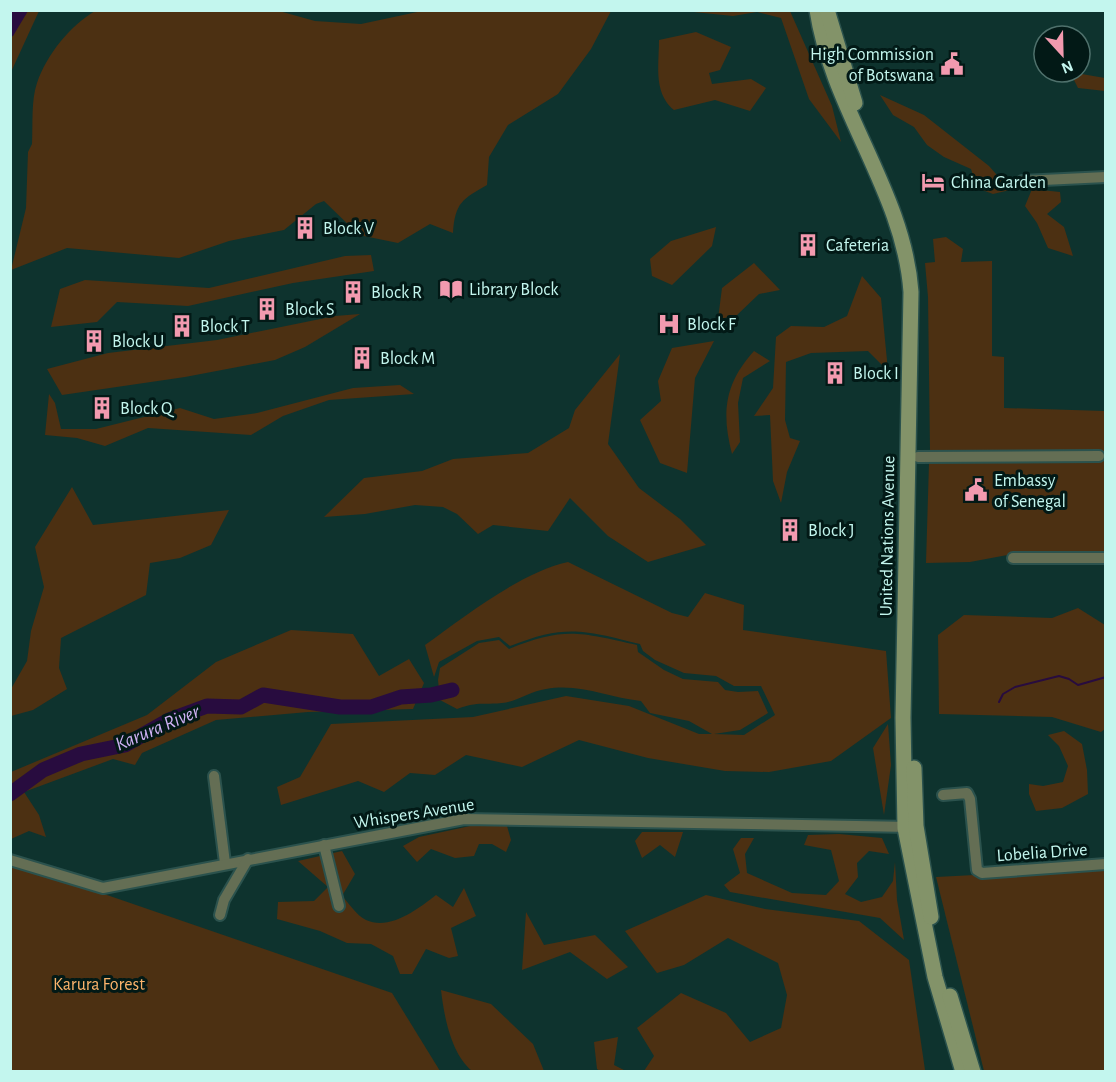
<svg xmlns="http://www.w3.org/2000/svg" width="1116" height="1082" font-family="'Alegreya Sans',sans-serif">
<rect width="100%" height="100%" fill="#0e332e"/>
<!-- green -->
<g fill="#4c3012">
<path d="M11,11H39L11,72Z"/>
<path d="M95,11H279L315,21L361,24L422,11H611L591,49L558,94L508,125L489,157L487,185C463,199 455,202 453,233L430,224L398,243L359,235L324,201L316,204L284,230L229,241L179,258L67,248L11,270L26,208L28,152L32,144C33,125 31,100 37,83C47,54 70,26 95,11Z"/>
<path d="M684,11H790L832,106L841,142L809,99L781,18L757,12L733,16Z"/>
<path d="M696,32L731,47L720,70L709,73L712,84L751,79L766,88L750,111L715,100L674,110C653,93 659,65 659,40Z"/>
<path d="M1070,72L1105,78V91L1078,88Z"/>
<path d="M880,95L924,115L989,166L1010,190L993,194L977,188L971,169L944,157L927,145L914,127L893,115Z"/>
<path d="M1032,189L1060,192L1061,202L1047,214L1064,227L1073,256L1048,248L1037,223L1025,206Z"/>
<path d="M716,227L712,246L672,285L652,276L650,259L671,241Z"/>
<path d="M946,237L963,249L961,262L992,261V356L1004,357V408L1105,411V452L930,451L928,297L925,263L935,262L933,239Z"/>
<path d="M371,255L374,271L293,283L188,306L117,302L97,322L51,327L60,289L85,280L209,288L345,256Z"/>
<path d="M754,263L780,290L759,294L736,316L718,319L722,288Z"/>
<path d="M862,276L881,298L888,371L868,351L811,353L786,362L785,420L790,438L800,441L787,472L781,503L773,481L770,415L754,416L773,388L776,337L791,326L824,327L847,316Z"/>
<path d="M360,314L305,347L275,360L185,377L62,395L47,369L108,353L217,340L335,316Z"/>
<path d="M714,341L695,378L687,473L660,463L640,420L661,401L658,381L672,348Z"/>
<path d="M754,351L770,361L743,378L738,403L740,442L732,454C721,412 725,383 754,351Z"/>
<path d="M620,354L608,444L639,488L680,519L706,545L648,562L608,536L570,498L548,531L493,525L478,534L457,514L443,507L415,505L365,514L324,517L364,478L422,471L453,459L528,453L569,428L575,410Z"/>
<path d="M400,385L414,394L329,400L283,416L251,435L148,428L105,446L77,438L45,435L49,394L55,403L61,429H96L180,408L214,419L257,413L353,388Z"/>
<path d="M1105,459V551H1029L970,562L926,563L929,463Z"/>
<path d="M72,487L93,525L229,510L211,545L180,558L150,563L146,595L61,638L59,668L67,689L33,710L11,716V689L27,661L31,631L44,587L35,547Z"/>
<path d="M568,562L672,613L688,617L705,593L744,605L743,630L886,651L891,718L831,761L769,772L725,771L648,758L579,740L522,767L466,755L435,775L410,773L384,792L358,781L281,805L277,787L300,777L331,724L473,717L566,696L629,706L699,734H712L689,721L650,713L641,701C608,698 581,683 546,689C531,691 516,702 502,703C482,705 478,701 457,709L440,700L438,680L440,668L479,643L499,640L509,649C565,626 581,633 637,645L638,652L664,670L683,679L718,682L725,690L738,692L758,691L768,713L740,730L714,734L744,735L775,715L761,686H734L716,676L684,673L655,660L643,651L640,644C583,630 566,624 510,646L499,637L477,641L439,662L434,677L425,645C464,617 521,572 568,562Z"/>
<path d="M1078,608L1105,625V729L1101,732L1052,717L939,714L938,635L964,615L1052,618Z"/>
<path d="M291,630L353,634L379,676L409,659L424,683L413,709L308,712L216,720L142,753L135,765L113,759L24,792L39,815L46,837L29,831L11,839V772L147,715L216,662Z"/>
<path d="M888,724L891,765L884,815L873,748Z"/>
<path d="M1064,731L1082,744L1087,770L1088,794L1062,808L1036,811L1029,794V784L1043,786L1063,782L1068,766L1059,746L1048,735Z"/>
<path d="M470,826H507L511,840L506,852L492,844H479L474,856L455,858L431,849L417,862L403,846L419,837Z"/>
<path d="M642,832H683L675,857L660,845L642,858L635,841Z"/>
<path d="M839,834L882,838L889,854L869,851L857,863L858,877L845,894L861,902L882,897L893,881L895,862L897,900L904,940L880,918L730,892L724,885L740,873L733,849L741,838H754L745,854L747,873L792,893L826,895L839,881L831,850L804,845L808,835Z"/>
<path d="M342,851L355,874L342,896C348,902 357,916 366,920C390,931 418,909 436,895L453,907L464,888L476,916L451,928L458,956L449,958L426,949L412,974H400L393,956L371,944L347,943L320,931L277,919L278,902L314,901L328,887L298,861Z"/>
<path d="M11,862L392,993L440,1071L11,1072Z"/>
<path d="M1105,868V1071H984L936,877Z"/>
<path d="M706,895L765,909L859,921L909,960L925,1070L644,1071L654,1056L637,1028L681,993L726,1013L750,1042L781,1028L787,995L778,963L728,938L684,965L657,973L625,931Z"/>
<path d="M526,912L544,945L595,935L628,967L607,979L570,952L522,970Z"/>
<path d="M441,990L491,1004L533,1044L544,1071H472C451,1054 444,1016 441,990Z"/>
<path d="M618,1037L614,1065L626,1071H600L597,1069L594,1042Z"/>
</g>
<!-- water -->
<path fill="#280c3f" d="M11,10L28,11L13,36L11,37Z"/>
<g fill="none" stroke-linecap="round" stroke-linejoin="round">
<!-- stream -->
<path stroke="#280c3f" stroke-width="2" d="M999,702L1003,694L1015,687L1059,676L1069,679L1078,685L1106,677"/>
<!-- river -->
<path stroke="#280c3f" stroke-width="15" d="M10,794L43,770L81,754L125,745L169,720L207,706L241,707L263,695L340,707H371L401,697L431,695L452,690"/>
<!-- street casing -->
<g stroke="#2b524d" stroke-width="14">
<g id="street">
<path d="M1022,181L1106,177"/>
<path d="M918,457L1099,456"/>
<path d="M1013,558H1106"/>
<path d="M214,776L225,863"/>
<path d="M943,795L967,793L970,799L977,870L982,873L1106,864"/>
<path d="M324,845L339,906"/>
<path d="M10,860L103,888L464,819L911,827"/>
<path d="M220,915L224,900L248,859"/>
</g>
</g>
<!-- secondary casing -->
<g stroke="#2b524d" stroke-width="18">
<g id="secondary">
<path d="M817,10C832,110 904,192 911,292L903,718L905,828L935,977L963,1072"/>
<path d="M827,10L855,103"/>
<path d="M914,768L916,826L931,917"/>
<path d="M950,996L973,1072"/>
</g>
</g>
<!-- street -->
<use href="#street" stroke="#646e54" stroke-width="10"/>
<!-- secondary -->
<use href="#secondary" stroke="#839369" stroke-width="15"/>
</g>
<!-- icons -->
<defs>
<g id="civic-bare" transform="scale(1.8)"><path d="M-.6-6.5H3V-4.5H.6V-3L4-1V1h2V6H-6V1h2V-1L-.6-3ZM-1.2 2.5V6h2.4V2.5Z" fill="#f29aaf" stroke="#021916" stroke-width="2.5" paint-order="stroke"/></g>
<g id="hotel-bare" transform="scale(1.8)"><path d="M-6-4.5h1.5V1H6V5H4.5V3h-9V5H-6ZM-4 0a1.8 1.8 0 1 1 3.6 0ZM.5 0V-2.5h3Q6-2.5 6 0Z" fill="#f29aaf" stroke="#021916" stroke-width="2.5" paint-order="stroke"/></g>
<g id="building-bare" transform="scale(1.8)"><path d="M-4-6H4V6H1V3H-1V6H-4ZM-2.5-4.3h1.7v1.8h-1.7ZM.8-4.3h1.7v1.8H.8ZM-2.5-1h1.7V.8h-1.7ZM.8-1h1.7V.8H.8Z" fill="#f29aaf" stroke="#021916" stroke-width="2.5" paint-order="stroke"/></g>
<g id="library-bare" transform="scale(1.8)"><path d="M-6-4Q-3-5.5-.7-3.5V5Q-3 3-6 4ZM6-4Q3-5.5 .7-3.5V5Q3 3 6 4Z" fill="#f29aaf" stroke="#021916" stroke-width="2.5" paint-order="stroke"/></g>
<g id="hospital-bare" transform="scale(1.8)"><path d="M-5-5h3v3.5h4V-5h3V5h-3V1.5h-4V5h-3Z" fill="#f29aaf" stroke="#021916" stroke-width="2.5" paint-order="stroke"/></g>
</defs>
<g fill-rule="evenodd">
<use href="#civic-bare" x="952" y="64"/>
<use href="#hotel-bare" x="933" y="182"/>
<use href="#building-bare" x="305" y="228"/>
<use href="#building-bare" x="808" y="245"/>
<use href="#library-bare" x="451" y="289"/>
<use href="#building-bare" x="353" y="292"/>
<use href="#building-bare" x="267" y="309"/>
<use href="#hospital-bare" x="669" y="324"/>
<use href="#building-bare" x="182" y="326"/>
<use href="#building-bare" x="94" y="341"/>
<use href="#building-bare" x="362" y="358"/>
<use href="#building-bare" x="835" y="373"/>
<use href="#building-bare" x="102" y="408"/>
<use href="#civic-bare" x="976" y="490"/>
<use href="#building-bare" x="790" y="530"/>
</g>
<g text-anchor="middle" stroke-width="6" stroke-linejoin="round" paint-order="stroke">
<!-- poi labels -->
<g font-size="18" fill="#c3f6ee" stroke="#021916" text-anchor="start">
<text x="934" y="60" text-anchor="end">High Commission<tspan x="934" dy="21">of Botswana</tspan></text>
<text x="951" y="188">China Garden</text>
<text x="323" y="234">Block V</text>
<text x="826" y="251">Cafeteria</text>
<text x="469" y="295">Library Block</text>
<text x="371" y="298">Block R</text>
<text x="285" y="315">Block S</text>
<text x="687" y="330">Block F</text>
<text x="200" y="332">Block T</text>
<text x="112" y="347">Block U</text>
<text x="380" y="364">Block M</text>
<text x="853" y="379">Block I</text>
<text x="120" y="414">Block Q</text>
<text x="994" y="486">Embassy<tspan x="994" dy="21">of Senegal</tspan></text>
<text x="808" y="536">Block J</text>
</g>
<!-- street labels -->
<g font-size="18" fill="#c3f6ee" stroke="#021916">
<text transform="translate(887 536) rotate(-89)" y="6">United Nations Avenue</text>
<text transform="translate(414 813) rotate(-9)" y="6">Whispers Avenue</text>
<text transform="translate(1042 852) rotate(-4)" y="6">Lobelia Drive</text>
</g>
<!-- park labels -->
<g font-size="18" fill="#fbb36b" stroke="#021916">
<text x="99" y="990">Karura Forest</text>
</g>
<!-- water labels -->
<g font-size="20" font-style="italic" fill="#cfb1f4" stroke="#021916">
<text transform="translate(157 727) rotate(-23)" y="7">Karura River</text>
</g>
</g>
<!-- border -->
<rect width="1116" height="1082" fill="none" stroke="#c3f6ee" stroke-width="24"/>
<!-- north arrow -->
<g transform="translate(1062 54) rotate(158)"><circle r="28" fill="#021916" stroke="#4f716c" stroke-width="1.5"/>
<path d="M0-4.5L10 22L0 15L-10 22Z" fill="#f29aaf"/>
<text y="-9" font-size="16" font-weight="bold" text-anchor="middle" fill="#c3f6ee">N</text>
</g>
</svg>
